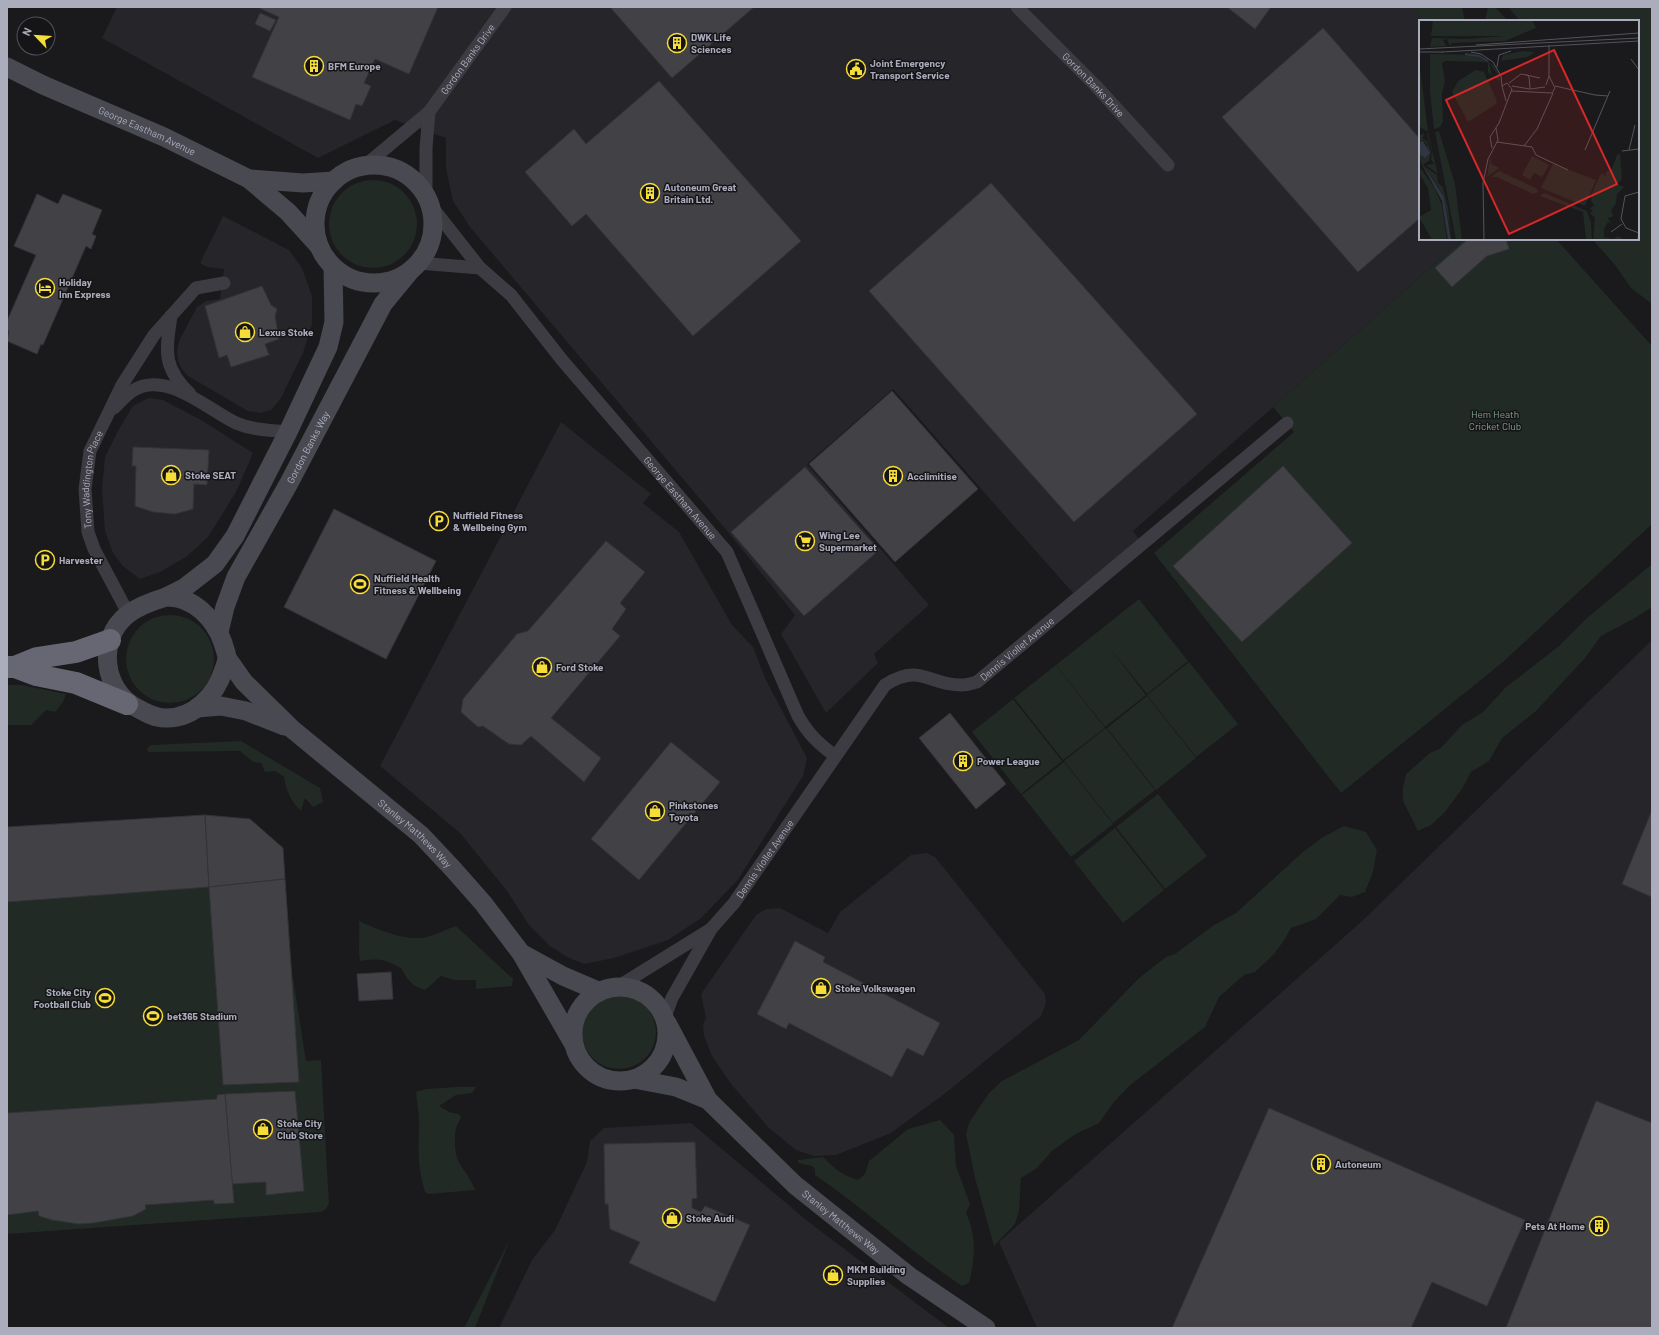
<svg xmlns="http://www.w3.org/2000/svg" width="1659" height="1335" font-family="Barlow,sans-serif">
<rect width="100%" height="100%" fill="#1a191c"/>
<!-- built -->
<g fill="#262529">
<path d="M117,7H1416L1420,21V239H1463L1133,531L1140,540L1073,593L893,389L807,464L929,605L874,654L878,663L826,713L781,634L795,615L728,532L470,227L453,201L446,168V138L395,120L318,158L102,38Z"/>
<path d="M223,216L289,250L302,268L312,296V324L303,353L281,398L271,410L261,413L248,411L188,376L181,368L178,360L177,351L179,341L197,307L206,301L220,299L224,269L207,267L200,263Z"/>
<path d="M149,398L163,400L201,420L253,453L236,492L208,537L186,557L160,572L140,579L123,566L113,553L105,531L102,489L105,457L120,427L133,406Z"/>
<path d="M561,422L651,494L643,503L679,532L732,625L753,647L766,680L807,758L803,776L737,881L700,919L668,940L614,958L584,964L567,957L550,946L529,925L507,891L460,833L380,766Z"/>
<path d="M1652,640V1328H1037L999,1242L1361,922Z"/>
<path d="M927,853L935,857L1045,994L1046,1003L1041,1016L943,1095L891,1133L836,1155L814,1156L796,1150L769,1128L731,1084L712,1056L704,1036L703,1025L706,1018L701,994L756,915L766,909L780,908L828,933L840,912L911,855Z"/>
<path d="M691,1123L810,1223L949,1328H499L532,1260L555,1230L587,1162L590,1141L604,1128Z"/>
</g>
<!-- green -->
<g fill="#212a24">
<path d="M1415,7H1462L1465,21H1420Z"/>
<path d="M1488,7H1495L1508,21H1485Z"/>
<path d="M1508,7H1652V304L1631,288L1615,265L1592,239H1638V21H1520Z"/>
<circle cx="373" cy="224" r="44"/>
<path d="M1463,239H1556L1652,346V524L1503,662L1341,793L1154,553L1294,432L1273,407Z"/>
<path d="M1652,564V607L1635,618L1601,636L1585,658L1536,711L1502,738L1489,761L1471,772L1462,789L1445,812L1431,825L1418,831L1403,801V787L1406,774L1430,753L1441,748L1462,725L1483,712L1505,688L1559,646L1587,618Z"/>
<path d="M1139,599L1188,661L1147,694L1109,647L1146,695L1105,727L1056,665Z"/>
<circle cx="170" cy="659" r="44"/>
<path d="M1189,662L1238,724L1196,757L1147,695Z"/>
<path d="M1056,665L1105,728L1063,760L1014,698Z"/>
<path d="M7,685H22L66,694L63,702L55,712L46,710L31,725H7Z"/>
<path d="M1147,696L1196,758L1156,790L1107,728Z"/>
<path d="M1013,699L1062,761L1021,794L972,732Z"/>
<path d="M1106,728L1155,790L1113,823L1064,761Z"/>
<path d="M241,741L320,788L323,802L313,807L305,798L301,811C291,801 286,791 284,777L275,771L265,772L261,763L253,762L240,751L148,752L147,750L148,747L151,745Z"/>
<path d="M1064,762L1113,824L1071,857L1022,795Z"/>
<path d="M1158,794L1207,856L1165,889L1116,827Z"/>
<path d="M205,815L250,819L283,848L292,972L306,1061L321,1060L329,1204L326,1209L321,1212L7,1234V827Z"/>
<path d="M1344,826L1366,832L1377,850L1373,872L1365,892L1352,897L1340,895L1316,919L1291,928L1285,939L1274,954L1255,972L1244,975L1219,997L1205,1027L1129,1086L1114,1102L1099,1123L1074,1135L1052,1151L1036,1169L1021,1178L1019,1211L1015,1224L994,1246L975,1178L966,1134L969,1123L989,1093L1002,1081L1079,1040L1139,978L1166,957L1175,954L1214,925L1236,913L1304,851L1323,837Z"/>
<path d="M1115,828L1164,890L1123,923L1074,861Z"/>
<path d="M359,921C377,929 407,942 427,937C437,934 447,929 456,926L513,979L512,986L476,989V980H454L441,976L425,990C413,987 407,980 402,969C385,959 380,958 360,961C358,947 360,934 359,921Z"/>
<circle cx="619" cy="1032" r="37"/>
<path d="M456,1087H476L472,1093L456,1095L439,1106L449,1112L459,1114L461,1118C456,1125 455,1132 455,1139C454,1167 467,1168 475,1190L429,1194L425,1192C418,1168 418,1154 419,1130C420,1117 417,1104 416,1092L426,1089Z"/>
<path d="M940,1120L954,1135L956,1166L970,1204L966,1213C977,1236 975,1259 969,1283L962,1286C911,1252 866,1210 815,1175V1169L812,1166L798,1163V1160L823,1157C834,1168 843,1176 858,1180L865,1174L869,1161L908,1129Z"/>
<path d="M510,1239L475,1328H464Z"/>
</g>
<!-- building -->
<g fill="#414146" stroke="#343338">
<path d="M257,7H438L409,74L375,59L364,83L371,86L362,106L356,104L350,120L252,77L279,17Z"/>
<path d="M610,7H754L672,78Z"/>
<path d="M1227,7H1271L1255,29Z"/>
<path d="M260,13L276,20L270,31L255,24Z"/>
<path d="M1323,28L1420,139V218L1358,272L1222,117Z"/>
<path d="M659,81L801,241L693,336L586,214L572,226L525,172L574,129L586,144Z"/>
<path d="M991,183L1197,414L1074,522L869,291Z"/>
<path d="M37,194L58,204L63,194L102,210L92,234L96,236L91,249L86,246L43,345L41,344L37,354L7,341L9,331L7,330V321L36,255L14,246Z"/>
<path d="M1468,239H1506L1509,249L1487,256L1452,287L1435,268Z"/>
<path d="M262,286L271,305L277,309L275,316L279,339L265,344L269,355L231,367L227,355L219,358L205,306Z"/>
<path d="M892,391L978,489L895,562L809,464Z"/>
<path d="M133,447L209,450L207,485L194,484L193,509L175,514L153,512L135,506L136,466H132Z"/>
<path d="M1283,466L1352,543L1242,642L1173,566Z"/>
<path d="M805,467L879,550L804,616L731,532Z"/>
<path d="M334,509L436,561L386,659L284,607Z"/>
<path d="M606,541L645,572L620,603L626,609L612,629L620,636L551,718L601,758L584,782L531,736L521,745L509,744L483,726L478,727L461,712L463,699L517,634L528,631Z"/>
<path d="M950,713L1006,784L976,809L919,738Z"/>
<path d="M671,742L720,782L639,880L591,839Z"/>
<path d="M1652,810V897L1622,884Z"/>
<path d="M205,815L209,887L7,902V827Z"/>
<path d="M205,815L250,819L283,848L285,879L209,887Z"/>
<path d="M285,879L299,1082L223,1085L209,887Z"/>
<path d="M795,941L825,957L823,962L940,1023L923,1056L907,1048L892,1077L789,1023L786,1029L757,1014Z"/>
<path d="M391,972L393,999L359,1001L357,974Z"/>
<path d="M295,1091L304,1191L266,1195V1182L232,1184L225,1094Z"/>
<path d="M225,1094L234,1203L215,1204L213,1200L145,1205L146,1209L133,1216L93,1223L79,1224L52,1220L39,1216L38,1211L7,1215V1113L217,1099V1095Z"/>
<path d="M1596,1101L1652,1123V1328H1506Z"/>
<path d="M1269,1108L1525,1220L1487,1306L1432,1282L1411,1328H1172Z"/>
<path d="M695,1142L697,1198L692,1199V1208L701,1212L705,1206L750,1225L715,1302L629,1263L640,1242L610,1229L608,1204H605L604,1144Z"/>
</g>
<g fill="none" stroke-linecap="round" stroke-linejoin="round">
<!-- street -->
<g stroke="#3d3c43" stroke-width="13">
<path id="s1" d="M1017,7L1095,85L1168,165"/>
<path id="s2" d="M368,163L429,112L505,7"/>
<path d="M426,191V148L429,112"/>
<path id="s3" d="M432,207L480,268L511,295L562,360L727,552L798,716C809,735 818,743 835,756"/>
<path d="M418,263L480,268"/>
<path d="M171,316C166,351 162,367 190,394"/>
<path d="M114,408C120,402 126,395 132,391C166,369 208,410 236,423C252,430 270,430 288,432"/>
<path id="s4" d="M128,613L94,549L88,532L85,489L90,451L122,385L154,335L196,288L224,283"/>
<path d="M619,986L711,929"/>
<path id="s5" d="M665,1017L672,998L711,929L734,903L885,685C921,662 929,686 962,685C967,685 973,683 977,682L1287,423"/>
</g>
<!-- secondary -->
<g stroke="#484951" stroke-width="19">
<path id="s6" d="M7,67L43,85L164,137L249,179L288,212L319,246"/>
<circle cx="374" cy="224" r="59"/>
<path d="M249,179L303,183L334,181"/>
<path d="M166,597L184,588L215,564L235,536L288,432L328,347L334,322L333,267"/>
<path d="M166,597C193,596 215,619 223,643C224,647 227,654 227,658C227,661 225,666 224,669C216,695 194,719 165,718C155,718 146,713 137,708C103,691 96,639 128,614C139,606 153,601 166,597Z"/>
<path id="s7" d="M219,632L225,607L236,577L289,483L383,304L411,270"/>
<path id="s8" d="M227,658L244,682L292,729L421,835L453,869L483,903L521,953L573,1043"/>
<path d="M197,708L221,706L246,711L284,726"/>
<path d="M521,953L563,976L598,991"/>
<circle cx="620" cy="1034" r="47"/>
<path id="s9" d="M667,1023L708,1100L795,1185L909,1276L986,1328"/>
<path d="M634,1079L676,1087L708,1100"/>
</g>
<!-- highway -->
<g stroke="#666772" stroke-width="22">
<path d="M7,667H15L36,675L76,683L127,704"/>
<path d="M15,667L37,658L76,652L110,640"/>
</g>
</g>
<!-- icons -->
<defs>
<g id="building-ring" transform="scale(1)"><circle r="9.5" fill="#151417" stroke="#f7dd37" stroke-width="1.5"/><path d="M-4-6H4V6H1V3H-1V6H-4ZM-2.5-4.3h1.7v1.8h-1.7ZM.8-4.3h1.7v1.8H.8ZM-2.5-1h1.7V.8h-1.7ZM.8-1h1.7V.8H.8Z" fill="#f7dd37"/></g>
<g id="civic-ring" transform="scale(1)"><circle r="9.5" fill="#151417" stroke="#f7dd37" stroke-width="1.5"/><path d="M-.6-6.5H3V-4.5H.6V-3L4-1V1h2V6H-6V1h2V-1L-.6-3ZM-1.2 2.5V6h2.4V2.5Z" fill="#f7dd37"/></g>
<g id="hotel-ring" transform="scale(1)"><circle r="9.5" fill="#151417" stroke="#f7dd37" stroke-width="1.5"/><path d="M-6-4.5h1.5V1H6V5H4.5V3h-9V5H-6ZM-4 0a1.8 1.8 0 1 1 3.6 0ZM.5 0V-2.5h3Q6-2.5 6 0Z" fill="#f7dd37"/></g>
<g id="shop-ring" transform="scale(1)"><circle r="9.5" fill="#151417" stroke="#f7dd37" stroke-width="1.5"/><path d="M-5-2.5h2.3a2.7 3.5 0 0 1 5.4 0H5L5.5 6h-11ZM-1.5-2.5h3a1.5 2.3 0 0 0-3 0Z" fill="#f7dd37"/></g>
<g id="parking-ring" transform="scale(1)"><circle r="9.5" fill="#151417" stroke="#f7dd37" stroke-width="1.5"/><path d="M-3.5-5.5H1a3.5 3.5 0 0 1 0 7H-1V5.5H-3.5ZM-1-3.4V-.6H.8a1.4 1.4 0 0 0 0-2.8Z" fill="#f7dd37"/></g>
<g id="supermarket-ring" transform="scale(1)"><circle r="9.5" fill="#151417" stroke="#f7dd37" stroke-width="1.5"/><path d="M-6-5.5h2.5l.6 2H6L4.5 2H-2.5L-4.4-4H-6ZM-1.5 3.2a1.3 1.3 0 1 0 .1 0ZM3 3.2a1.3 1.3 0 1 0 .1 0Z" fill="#f7dd37"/></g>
<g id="stadium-ring" transform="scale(1)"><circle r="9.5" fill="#151417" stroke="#f7dd37" stroke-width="1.5"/><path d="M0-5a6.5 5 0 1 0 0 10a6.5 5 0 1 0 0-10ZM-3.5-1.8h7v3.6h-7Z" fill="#f7dd37"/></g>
</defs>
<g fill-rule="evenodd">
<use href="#building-ring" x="677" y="43"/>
<use href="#building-ring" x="314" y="66"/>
<use href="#civic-ring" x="856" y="69"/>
<use href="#building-ring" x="650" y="193"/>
<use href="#hotel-ring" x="45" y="288"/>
<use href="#shop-ring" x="245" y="332"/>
<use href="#shop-ring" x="171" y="475"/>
<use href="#building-ring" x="893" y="476"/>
<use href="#parking-ring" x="439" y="521"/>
<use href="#supermarket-ring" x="805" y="541"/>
<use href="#parking-ring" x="45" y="560"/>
<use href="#stadium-ring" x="360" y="584"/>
<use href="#shop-ring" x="542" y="667"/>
<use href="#building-ring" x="963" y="761"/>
<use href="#shop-ring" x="655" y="811"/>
<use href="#shop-ring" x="821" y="988"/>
<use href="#stadium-ring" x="105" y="998"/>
<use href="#stadium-ring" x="153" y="1016"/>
<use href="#shop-ring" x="263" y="1129"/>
<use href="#building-ring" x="1321" y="1164"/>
<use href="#shop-ring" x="672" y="1218"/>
<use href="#building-ring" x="1599" y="1226"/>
<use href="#shop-ring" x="833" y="1275"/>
</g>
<g text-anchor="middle" stroke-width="3" stroke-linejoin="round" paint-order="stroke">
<!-- poi labels -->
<g font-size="10" font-weight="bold" fill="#acadbc" stroke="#151417" text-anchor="start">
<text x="691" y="41">DWK Life<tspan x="691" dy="12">Sciences</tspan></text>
<text x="870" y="67">Joint Emergency<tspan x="870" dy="12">Transport Service</tspan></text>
<text x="328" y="70">BFM Europe</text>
<text x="664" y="191">Autoneum Great<tspan x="664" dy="12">Britain Ltd.</tspan></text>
<text x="59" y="286">Holiday<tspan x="59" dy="12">Inn Express</tspan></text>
<text x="259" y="336">Lexus Stoke</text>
<text x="185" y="479">Stoke SEAT</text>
<text x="907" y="480">Acclimitise</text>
<text x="453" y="519">Nuffield Fitness<tspan x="453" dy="12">&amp; Wellbeing Gym</tspan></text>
<text x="819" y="539">Wing Lee<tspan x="819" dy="12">Supermarket</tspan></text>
<text x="59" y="564">Harvester</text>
<text x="374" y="582">Nuffield Health<tspan x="374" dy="12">Fitness &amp; Wellbeing</tspan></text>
<text x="556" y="671">Ford Stoke</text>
<text x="977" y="765">Power League</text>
<text x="669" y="809">Pinkstones<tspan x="669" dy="12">Toyota</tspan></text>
<text x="835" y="992">Stoke Volkswagen</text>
<text x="91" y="996" text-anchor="end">Stoke City<tspan x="91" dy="12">Football Club</tspan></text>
<text x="167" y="1020">bet365 Stadium</text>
<text x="277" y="1127">Stoke City<tspan x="277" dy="12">Club Store</tspan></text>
<text x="1335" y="1168">Autoneum</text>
<text x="686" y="1222">Stoke Audi</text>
<text x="1585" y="1230" text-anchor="end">Pets At Home</text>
<text x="847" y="1273">MKM Building<tspan x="847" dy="12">Supplies</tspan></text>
</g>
<!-- street labels -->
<g font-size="10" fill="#acadbc" stroke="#151417">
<text dy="4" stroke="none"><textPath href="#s2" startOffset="145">Gordon Banks Drive</textPath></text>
<text dy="4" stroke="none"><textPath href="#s1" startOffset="109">Gordon Banks Drive</textPath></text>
<text dy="4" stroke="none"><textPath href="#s6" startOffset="154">George Eastham Avenue</textPath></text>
<text dy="4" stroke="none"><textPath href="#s7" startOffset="206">Gordon Banks Way</textPath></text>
<text dy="4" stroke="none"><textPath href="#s4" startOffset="144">Tony Waddington Place</textPath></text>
<text dy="4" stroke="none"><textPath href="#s3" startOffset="383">George Eastham Avenue</textPath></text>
<text dy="4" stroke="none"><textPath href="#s5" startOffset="547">Dennis Viollet Avenue</textPath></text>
<text dy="4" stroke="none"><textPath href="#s8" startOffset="258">Stanley Matthews Way</textPath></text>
<text dy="4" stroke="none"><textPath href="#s5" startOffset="188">Dennis Viollet Avenue</textPath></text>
<text dy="4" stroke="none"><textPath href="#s9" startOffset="268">Stanley Matthews Way</textPath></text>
</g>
<!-- park labels -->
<g font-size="10" fill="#83a78c" stroke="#151417">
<text x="1495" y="418">Hem Heath<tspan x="1495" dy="12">Cricket Club</tspan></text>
</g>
</g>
<!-- overview -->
<g transform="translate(1419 20)">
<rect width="220" height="220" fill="#1a191c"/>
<path d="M14,0H113L117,8L86,21L33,23L31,26L28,19L24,20L27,26L11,27L13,18L46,19L85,16H12ZM104,31L116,32L109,37L82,41L84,35ZM11,34L61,35L74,45L79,52L81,61L77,59L79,55L70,42L73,56L69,52V43L67,42L27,41L23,43L26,61L23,74L24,101L21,107L15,109L11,72ZM0,41L9,111H7L0,106ZM57,50L65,52L78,81L77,84L49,102L33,72L39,61ZM20,111L36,164L43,220H37L16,112ZM9,112L13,130L19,154L7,145L15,144L12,139L13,132L8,114ZM5,113L4,119L8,121L12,132L10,141L3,145L0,134L5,137L8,125L4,120L0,122V116ZM201,134L203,159L198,164L205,167L198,174L197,183L192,191L195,196L189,198L193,205L189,202L185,209V217L194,219L199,216L206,220H215H174L176,198L171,193L174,191L171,189L173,186L176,187L172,181L173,173L181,155L185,153L186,158L187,152L191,150V154L198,135ZM113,136L130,145L123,157L115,153L111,160L103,155ZM71,138L72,140V144L80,148L68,157ZM134,144L177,160L166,186L122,168ZM5,146L18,155L19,163L24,167L29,187L33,220L25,177ZM2,149L15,167L23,185L28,220H8L12,218L0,197L12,190L9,168L0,153ZM80,151L117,168L119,172L114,174L78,157H72ZM125,173L168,191L172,203L173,220H167L164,192L121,176Z" fill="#212a24"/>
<path d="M4,121L11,133L6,138L0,134V122ZM0,139L25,177L32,220H29L23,181Z" fill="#2f3541"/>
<path fill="none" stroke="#2f3541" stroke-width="2" d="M46,34L60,36L69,41"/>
<path fill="none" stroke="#54545c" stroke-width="1" d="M57,25L220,13M0,29L220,18M0,32H24M23,32L220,21M52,32L62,34L74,42L82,56L83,66M212,39L220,50M78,47L80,35L92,31M107,54L110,57L111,68M90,63L102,54L121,58M127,65L130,56V25M93,66L111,69L126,67M136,66L176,75L189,76M92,71L133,73L136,68L130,56M78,122L113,127L117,135L149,150M105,126L118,109L134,73M73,128L71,117L80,103L93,69L88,63L83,66L87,81M166,130L191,71M210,130L216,105M203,131L220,129M220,172L206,176L202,199L207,208L220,213M192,212L203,204M65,220L64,163L69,139L79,120L77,108M219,220L220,207"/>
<path fill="#d62828" fill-opacity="0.15" stroke="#d62828" stroke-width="2" d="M135,30L198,164L90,214L27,80Z"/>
<rect width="220" height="220" fill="none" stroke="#acadbc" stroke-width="2"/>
</g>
<!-- border -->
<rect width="1659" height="1335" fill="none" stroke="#acadbc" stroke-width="16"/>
<!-- north arrow -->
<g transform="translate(36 36) rotate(295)"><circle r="19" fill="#151417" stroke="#515159"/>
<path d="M0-3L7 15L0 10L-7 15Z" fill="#f7dd37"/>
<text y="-6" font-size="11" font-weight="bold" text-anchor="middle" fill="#acadbc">N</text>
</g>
</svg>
